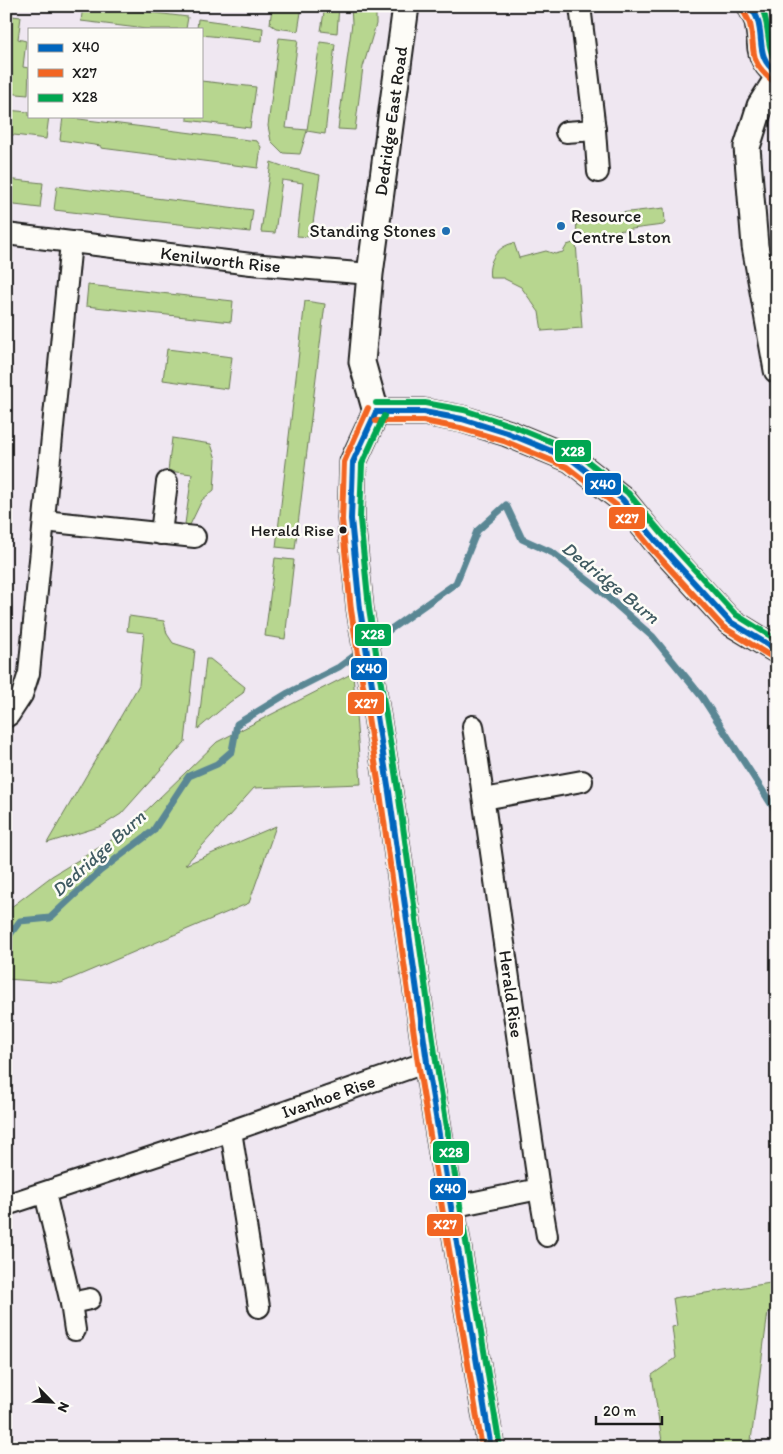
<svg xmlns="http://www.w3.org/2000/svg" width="783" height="1454" font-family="Itim,sans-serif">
<rect width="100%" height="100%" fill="#efe7f1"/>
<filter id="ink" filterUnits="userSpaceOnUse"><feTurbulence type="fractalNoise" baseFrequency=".02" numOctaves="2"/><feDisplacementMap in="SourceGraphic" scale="10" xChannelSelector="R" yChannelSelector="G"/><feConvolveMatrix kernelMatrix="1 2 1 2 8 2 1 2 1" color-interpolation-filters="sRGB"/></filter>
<g filter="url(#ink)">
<!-- green -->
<g fill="#b7d68f" stroke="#6a7956">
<path d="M6,6H13L12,16L21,17L18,39L26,41L23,67L29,68L28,95L6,93Z"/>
<path d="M83,6H135L130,10L188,17L186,29H146L81,21Z"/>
<path d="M272,6H302L298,31L276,28L270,24Z"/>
<path d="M325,6H339L337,33L321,31Z"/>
<path d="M351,6H376V24L363,67L355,130L338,129L352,23Z"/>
<path d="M198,19L263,28L262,41L201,35V29H197Z"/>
<path d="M279,38L298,40L286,128L307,130L320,42L335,44L325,134L307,131L300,154L283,153L271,141L268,126Z"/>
<path d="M201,81L256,87L250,128L187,120V116H201Z"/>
<path d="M6,110L29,112V116H49L46,139L6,134Z"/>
<path d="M63,117L257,141L261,147L258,168L101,148V146L60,140Z"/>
<path d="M271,162L285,167L320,175L311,237L297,236L303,183L282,180L275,233L261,232Z"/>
<path d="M6,179L43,183L40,208L6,204Z"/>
<path d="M57,186L253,210L250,232L54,210Z"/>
<path d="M664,208L665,223L663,225L577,236L576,218Z"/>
<path d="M576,242L582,328L542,331L539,312L521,287L503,278H490C487,262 497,246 514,243L519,258L546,251L555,254L563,252L567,245Z"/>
<path d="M88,285L233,301L231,322L86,306Z"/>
<path d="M305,301L325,304L295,549L276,547Z"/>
<path d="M167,349L232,357L228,389L163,380Z"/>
<path d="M172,438L211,444L216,459L214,490L202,500L190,525L185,524L192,474L168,471Z"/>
<path d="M275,558L294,560L285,639L265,636Z"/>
<path d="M129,616L164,621L167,634L173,643L195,650L185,742L121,814L102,826L47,843L139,685L144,633L127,631Z"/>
<path d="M206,659H210L245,687L243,693L230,702L198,729Z"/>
<path d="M353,673L361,784L254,788L185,865L276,826L249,903L61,983L6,979V911L52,876L123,833L217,742Z"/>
<path d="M777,1282V1312H768L750,1448H663L652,1375L676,1358L672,1327L677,1326L673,1298Z"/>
</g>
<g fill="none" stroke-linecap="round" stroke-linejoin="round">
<!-- stream -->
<g stroke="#5a8794" stroke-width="7">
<path d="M371,643L456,583L477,531L506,505L522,539L553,553L595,586L653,637L702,697L777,813"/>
<path d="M6,940L20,921L50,918L100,871L153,831L189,776L217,764L232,751L237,724L288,693L339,667L362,650"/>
</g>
<!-- minor casing -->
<g stroke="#1c1c1c" stroke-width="24">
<g id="minor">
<path d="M580,6L595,130L598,172"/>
<path d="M566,132L595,130"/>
<path id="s1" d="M6,234L251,264L370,274"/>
<path d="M44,521L195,537"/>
<path d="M161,534L167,482"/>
<path d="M6,717L9,715L22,695L29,673L71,242"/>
<path d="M484,799L582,781"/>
<path d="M231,1131L259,1307"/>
<path d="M539,1189L547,1236"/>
<path d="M45,1193L71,1303L75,1330"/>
<path id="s2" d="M6,1205L231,1131L427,1062"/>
<path d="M451,1207L539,1189L473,726"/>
<path d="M71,1303L90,1299"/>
</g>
</g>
<!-- tertiary casing -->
<g stroke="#1c1c1c" stroke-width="29">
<g id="tertiary">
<path d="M406,6L370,274L362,362L376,412L353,462L351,519L360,609L389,792L427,1062L491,1448"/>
<path d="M751,6L758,21L760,36"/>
<path d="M777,16C753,28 757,60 777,73"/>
<path d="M777,79L760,106L747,147L755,246L777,370"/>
<path d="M376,412H424L462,419L507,433L571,459L622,499L656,541L729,621L777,650"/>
</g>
</g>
<!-- minor -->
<use href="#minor" stroke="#fdfcf7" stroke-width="20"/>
<!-- tertiary -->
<use href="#tertiary" stroke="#fdfcf7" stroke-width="25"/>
<!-- bus-1 casing -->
<g stroke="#fdfcf7" stroke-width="10">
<g id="bus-1">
<path d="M751,6C753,11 757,16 758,21C764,43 756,57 777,73"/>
<path d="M376,412L353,462L351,519L360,609L389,792L427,1062L491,1448"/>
<path d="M376,412H424L462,419L507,433L571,459L622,499L656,541L729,621L777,650"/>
</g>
</g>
<!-- bus-2 casing -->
<g stroke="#fdfcf7" stroke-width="10">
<g id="bus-2">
<path d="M743,10C745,14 748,19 750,24C756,50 747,60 772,80"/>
<path d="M368,408L344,462L342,520L351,610L380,793L418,1063L482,1448"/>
<path d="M376,421H423L460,428L504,441L567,467L616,505L650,547L723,627L772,657"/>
</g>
</g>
<!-- bus-3 casing -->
<g stroke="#fdfcf7" stroke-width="10">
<g id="bus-3">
<path d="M761,6C771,24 765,48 777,62"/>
<path d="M376,403H425L464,410L510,425L576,452L628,493L663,535L735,614L777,640"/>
<path d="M384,416L362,464L360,519L369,608L398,791L436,1061L500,1447"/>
</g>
</g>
<!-- bus-1 -->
<use href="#bus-1" stroke="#0065bd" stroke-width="6"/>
<!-- bus-2 -->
<use href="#bus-2" stroke="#f26522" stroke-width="6"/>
<!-- bus-3 -->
<use href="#bus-3" stroke="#00a651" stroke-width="6"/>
</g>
</g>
<!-- markers -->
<g fill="#1f6fb2" stroke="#fdfcf7" stroke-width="2">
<circle cx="561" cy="226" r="5"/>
<circle cx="446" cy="231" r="5"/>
</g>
<circle fill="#1c1c1c" stroke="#fdfcf7" stroke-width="2" cx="343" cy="530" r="4.5"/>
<g text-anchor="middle" stroke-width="5" stroke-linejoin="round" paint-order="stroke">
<!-- bus labels -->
<g font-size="17" fill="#1c1c1c" stroke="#fdfcf7" text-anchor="end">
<text x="334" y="536">Herald Rise</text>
</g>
<!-- street labels -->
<g font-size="18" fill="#1c1c1c" stroke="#fdfcf7">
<text transform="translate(391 121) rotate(-82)" y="6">Dedridge East Road</text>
<text dy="6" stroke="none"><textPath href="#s1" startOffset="216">Kenilworth Rise</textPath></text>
<text transform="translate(511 994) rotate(82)" y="6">Herald Rise</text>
<text dy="6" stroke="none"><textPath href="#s2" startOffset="340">Ivanhoe Rise</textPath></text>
</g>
<!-- poi labels -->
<g font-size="18" fill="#1c1c1c" stroke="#fdfcf7" text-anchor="start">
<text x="571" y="222">Resource<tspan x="571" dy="21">Centre Lston</tspan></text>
<text x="436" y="237" text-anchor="end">Standing Stones</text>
</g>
<!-- water labels -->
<g font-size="19" font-style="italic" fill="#405b62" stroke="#fdfcf7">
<text transform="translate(611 582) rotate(39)" y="7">Dedridge Burn</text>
<text transform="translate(98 853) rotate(-42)" y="7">Dedridge Burn</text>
</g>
</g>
<g stroke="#fdfcf7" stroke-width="2">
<rect x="554" y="439" width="38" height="24" rx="5" fill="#00a651"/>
<rect x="584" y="472" width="38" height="24" rx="5" fill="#0065bd"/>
<rect x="608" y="506" width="38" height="24" rx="5" fill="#f26522"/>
<rect x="354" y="623" width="38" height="24" rx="5" fill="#00a651"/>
<rect x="350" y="657" width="38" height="24" rx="5" fill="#0065bd"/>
<rect x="347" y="691" width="38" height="24" rx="5" fill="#f26522"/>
<rect x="432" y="1140" width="38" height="24" rx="5" fill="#00a651"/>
<rect x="429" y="1177" width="38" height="24" rx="5" fill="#0065bd"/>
<rect x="426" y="1213" width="38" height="24" rx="5" fill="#f26522"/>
</g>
<g font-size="14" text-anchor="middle" font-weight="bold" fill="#fff">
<text x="573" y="456">X28</text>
<text x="603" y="489">X40</text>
<text x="627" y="523">X27</text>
<text x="373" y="639">X28</text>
<text x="369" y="673">X40</text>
<text x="366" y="708">X27</text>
<text x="451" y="1157">X28</text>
<text x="448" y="1193">X40</text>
<text x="445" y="1229">X27</text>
</g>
<!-- margin -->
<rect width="783" height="1454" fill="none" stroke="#fdfcf7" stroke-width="25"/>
<rect x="12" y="12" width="758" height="1429" fill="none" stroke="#1c1c1c" stroke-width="2" filter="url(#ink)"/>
<!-- legend -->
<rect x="28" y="28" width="175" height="90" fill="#fdfcf7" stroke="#a3a29f"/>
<rect x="38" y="44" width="25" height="8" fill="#0065bd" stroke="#a3a29f"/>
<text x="72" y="52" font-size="15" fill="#1c1c1c">X40</text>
<rect x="38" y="69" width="25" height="8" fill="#f26522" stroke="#a3a29f"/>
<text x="72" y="78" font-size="15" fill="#1c1c1c">X27</text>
<rect x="38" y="94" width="25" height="8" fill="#00a651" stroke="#a3a29f"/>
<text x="72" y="102" font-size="15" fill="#1c1c1c">X28</text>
<!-- north arrow -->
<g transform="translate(52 1402) rotate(114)" stroke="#fdfcf7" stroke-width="4" paint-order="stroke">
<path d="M0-4L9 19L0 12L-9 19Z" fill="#1c1c1c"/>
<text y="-8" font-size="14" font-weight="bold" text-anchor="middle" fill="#1c1c1c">N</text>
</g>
<!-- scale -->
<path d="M596 1416v8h66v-8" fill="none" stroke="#1c1c1c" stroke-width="2.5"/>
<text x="603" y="1416" font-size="15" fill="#1c1c1c" stroke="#fdfcf7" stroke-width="4" paint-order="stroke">20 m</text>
</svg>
